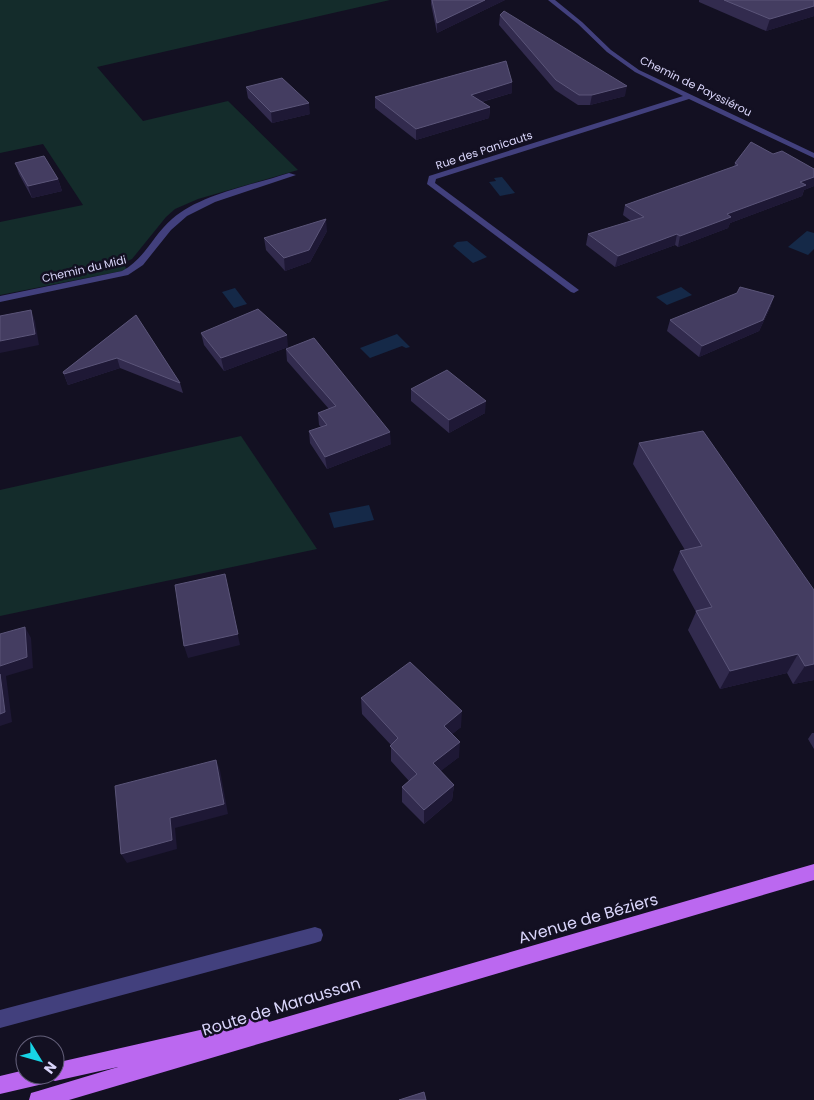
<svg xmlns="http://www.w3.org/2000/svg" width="814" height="1100" font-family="Poppins,sans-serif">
<rect width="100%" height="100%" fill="#131022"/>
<!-- green -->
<g fill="#142c2b">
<path d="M0,0H390L97,67L143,121L228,101L298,170L198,199L175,209L166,217L132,259L123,263L127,270L0,295V222L83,205L43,144L0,153Z"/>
<path d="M241,436L317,549L0,616V490Z"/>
</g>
<!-- water -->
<g fill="#152948">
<path d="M502,177L515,193L500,196L489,182L496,181L494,178Z"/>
<path d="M807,231L814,233V249L808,255L788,247Z"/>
<path d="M467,241L487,257L473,263L453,246L457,242Z"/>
<path d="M681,287L692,295L667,305L656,297Z"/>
<path d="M235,288L247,304L234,308L222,292Z"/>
<path d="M397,334L410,347L406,348L402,346L370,358L360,348Z"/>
<path d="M369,505L374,520L334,528L329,513Z"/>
</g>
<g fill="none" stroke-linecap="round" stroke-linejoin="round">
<!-- minor -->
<g fill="#42407d" fill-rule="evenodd">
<path d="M548,0H555L582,22L611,50L639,70L814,153V158L689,99L436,179L435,183L579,290L574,293L571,292L427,184L429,176L683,96L635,72L607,52L578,24Z"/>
<path d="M289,173L296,175L215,202L187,216L171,230L143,265L128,275L0,302V296L122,271C145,259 153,235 172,219C200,194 253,185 289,173Z"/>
<path d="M315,927L321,929L323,935L321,941L315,943L0,1028V1010Z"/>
</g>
<!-- major -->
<path fill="#bb68f0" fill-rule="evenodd" d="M814,864V880L69,1100H29L31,1093L38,1091L118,1067L55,1081L50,1079L43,1084L0,1094V1076L25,1070V1075H55V1063L261,1016L267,1019L269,1022Z"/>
</g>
<!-- wall -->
<g fill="#322b4e">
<path d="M431,0H505L437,33L431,4Z"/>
<path d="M699,0H814V16L766,31L699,2Z"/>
<path d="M500,15L625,96L590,105H578L555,90L499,25Z"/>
<path d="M246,87L310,114L272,123L248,98Z"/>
<path d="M512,93L482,102L490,107L489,118L416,140L375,108V97Z"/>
<path d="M773,154L814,169V186L804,190L802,196L730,223L728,228L678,247L675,245L615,267L586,245L588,234L631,221L623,215L625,205L734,167L735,163Z"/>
<path d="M15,163L58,179L62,191L32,198L19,174Z"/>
<path d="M327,231L310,262L285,271L266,250L264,238Z"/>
<path d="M774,296L770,308L759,331L699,357L667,331L670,320Z"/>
<path d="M136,315L180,383L183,393L120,368L68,385L63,372Z"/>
<path d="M201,333L288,347L224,371L204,345Z"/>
<path d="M286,349L391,444L327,469L310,443L309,431L321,427L319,425L318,413L329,409L287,361Z"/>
<path d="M411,389L485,413L449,433L411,401Z"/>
<path d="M639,443L814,590V680L793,684L787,673L720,689L688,630L696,612L673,570L680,551L685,550L633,464Z"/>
<path d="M361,698L461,727L452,734L459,757L440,771L454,785L452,800L424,824L402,802V787L409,781L391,761V745L362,714Z"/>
<path d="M812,733H814V749L808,739Z"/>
</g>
<!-- shaded-wall -->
<g fill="#1e1835">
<path d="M485,0H505L437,33V23Z"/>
<path d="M814,6V16L766,31L770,19Z"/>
<path d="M512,82V93L470,105L471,95Z"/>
<path d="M627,86L625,96L590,105L592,95Z"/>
<path d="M309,103L310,114L272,123L271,112Z"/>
<path d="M490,107L489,118L416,140V129Z"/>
<path d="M814,177V186L804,190L802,196L730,223L728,228L678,247L680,236L727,214L800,182Z"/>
<path d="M58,179L62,191L32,198L28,186Z"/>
<path d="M326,219L327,231L310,262L285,271L284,258Z"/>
<path d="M677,234L675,245L615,267L618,256Z"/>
<path d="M774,296L770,308L759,331L699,357L702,346Z"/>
<path d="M31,310L35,321L39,345L0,353V341Z"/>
<path d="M287,335L288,347L224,371L221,358Z"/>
<path d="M117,358L120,368L68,385L64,374Z"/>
<path d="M486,401L485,413L449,433V420Z"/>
<path d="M390,432L391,444L327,469L325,457Z"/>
<path d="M225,574L240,645L188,658L184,646Z"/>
<path d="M25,627L31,638L33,668L6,676L12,722L0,726V666Z"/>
<path d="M798,654L787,673L720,689L730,671Z"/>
<path d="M814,664V680L793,684L805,666Z"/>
<path d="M462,711L461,727L443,742L444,726Z"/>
<path d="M460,742L459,757L432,778L433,763Z"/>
<path d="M216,760L220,770L228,814L175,828L177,849L127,863L121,854L170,818Z"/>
<path d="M454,785L452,800L424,824V810Z"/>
</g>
<!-- building -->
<g fill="#443d61" stroke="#5b5579">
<path d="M432,0H485L437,23Z"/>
<path d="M724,0H814V6L770,19Z"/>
<path d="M504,11L627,86L592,95H579L556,80L500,15Z"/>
<path d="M506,61L512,82L471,95L490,107L416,129L375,97Z"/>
<path d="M282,78L309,103L271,112L246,87Z"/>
<path d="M751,142L773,154L782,151L814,169V177L800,182L806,185L727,214L731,217L680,236L677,234L618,256L588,234L644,217L625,205L738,165L735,163Z"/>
<path d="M44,156L58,179L28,186L15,163Z"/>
<path d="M326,219L309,250L284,258L264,238Z"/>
<path d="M740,287L774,296L763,320L702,346L670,320L737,293Z"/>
<path d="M258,309L287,335L221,358L201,333Z"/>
<path d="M31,310L35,334L0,341V316Z"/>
<path d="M136,315L180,383L117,358L64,374L63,372Z"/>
<path d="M314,338L390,432L325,457L309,431L327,425L318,413L336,406L286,349Z"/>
<path d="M447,370L486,401L449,420L411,389Z"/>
<path d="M703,431L814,590V664L805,666L798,654L730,671L696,611L712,607L680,551L702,546L639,443Z"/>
<path d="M225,574L238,634L184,646L175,585Z"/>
<path d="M25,627L27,657L0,666V634Z"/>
<path d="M410,662L462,711L444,726L460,742L433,763L454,785L424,810L402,787L417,774L390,746L398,738L361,698Z"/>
<path d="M0,674L5,712L0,714Z"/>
<path d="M216,760L224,804L170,818L172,840L121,854L115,786Z"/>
<path d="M424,1092L426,1100H399Z"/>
</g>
<g text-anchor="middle" stroke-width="5" stroke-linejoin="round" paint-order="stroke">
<!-- far-street labels -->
<g font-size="11" fill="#dad6fb" stroke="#131022">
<text transform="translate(696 86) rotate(26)" y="4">Chemin de Payssiérou</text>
<text transform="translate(484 150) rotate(-18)" y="4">Rue des Panicauts</text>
<text transform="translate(84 269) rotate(-13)" y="4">Chemin du Midi</text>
</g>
<!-- near-street labels -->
<g font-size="16" fill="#dad6fb" stroke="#131022">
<text transform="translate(588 918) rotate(-16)" y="6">Avenue de Béziers</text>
<text transform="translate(281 1006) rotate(-17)" y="6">Route de Maraussan</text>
</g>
</g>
<!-- north arrow -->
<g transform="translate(40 1060) rotate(127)"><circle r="24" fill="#131022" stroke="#635f79"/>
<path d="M0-4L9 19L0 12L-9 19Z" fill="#17d4e6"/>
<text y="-8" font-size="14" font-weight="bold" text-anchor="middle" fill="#dad6fb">N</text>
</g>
</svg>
